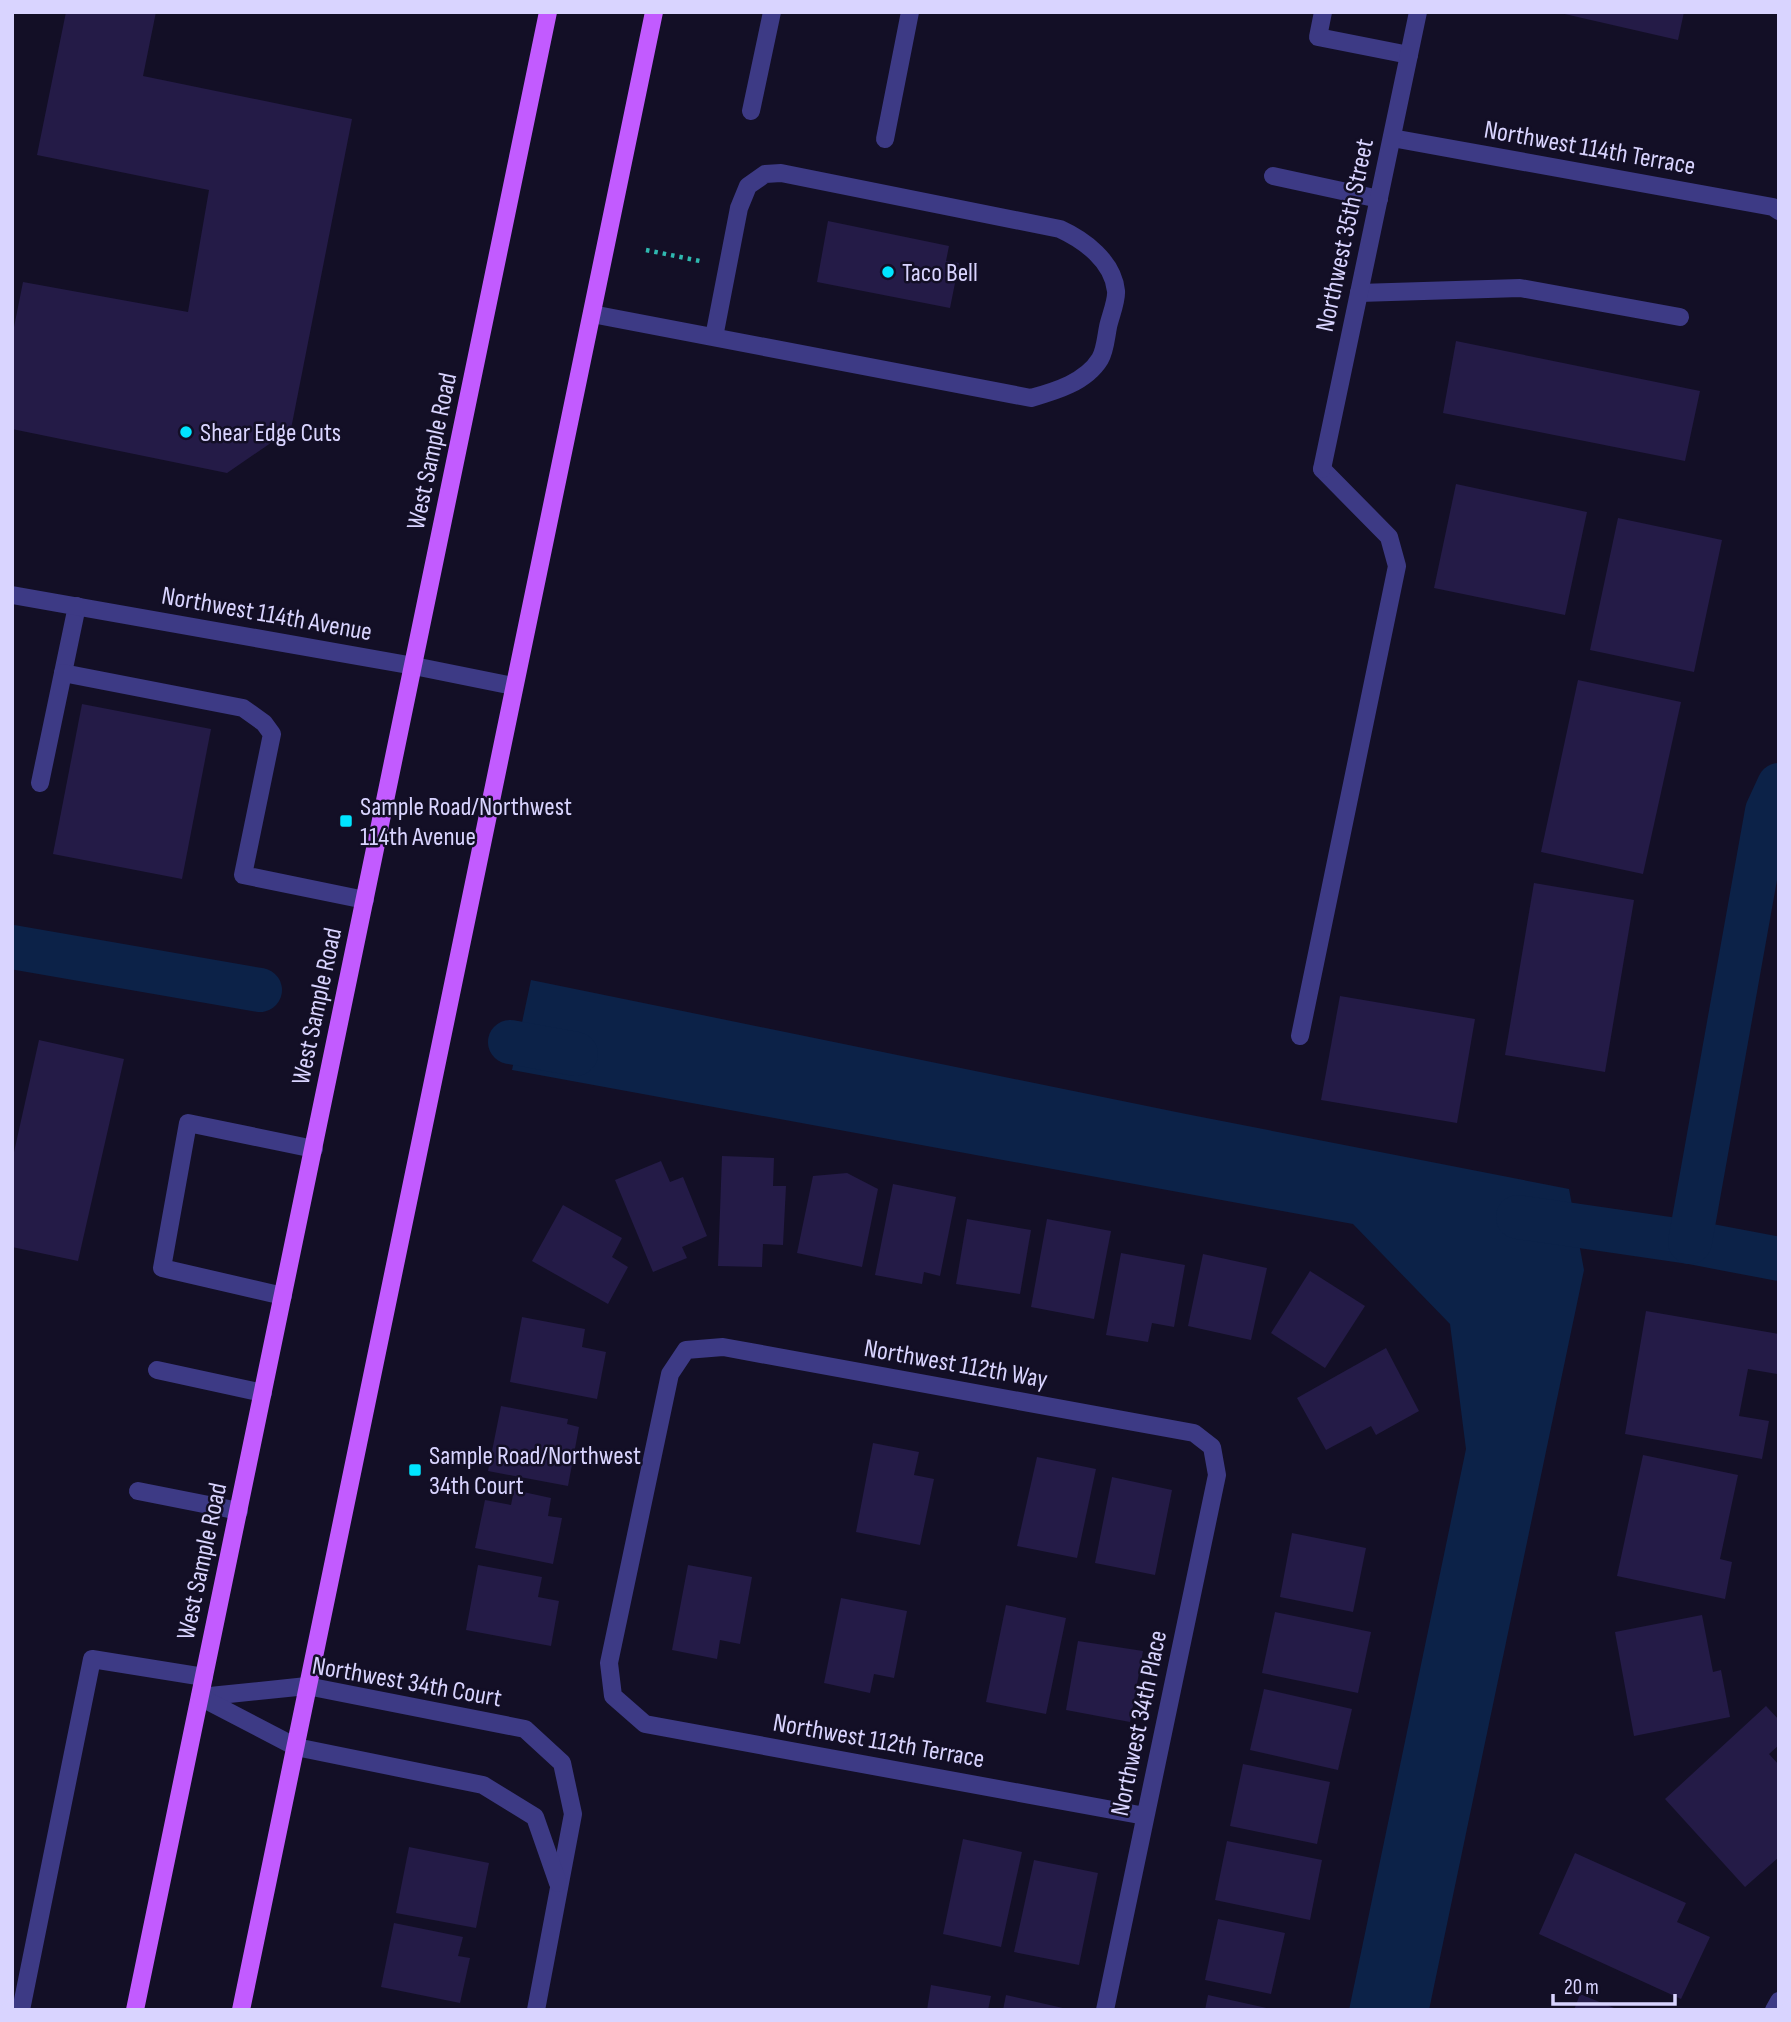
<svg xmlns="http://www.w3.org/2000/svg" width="1791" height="2022" font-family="'Sofia Sans Condensed',sans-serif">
<rect width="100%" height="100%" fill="#130f26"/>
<!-- water -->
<path fill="#0c2248" d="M531,980L1186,1114L1569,1189L1584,1270L1429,2010H1349L1466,1449L1450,1324L1353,1224L512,1070Z"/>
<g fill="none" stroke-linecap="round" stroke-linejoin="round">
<!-- canal -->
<g stroke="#0c2248" stroke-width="44">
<path d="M12,947L260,990"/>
<path d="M510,1042L576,1054"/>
<path d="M1518,1217L1690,1242L1779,1259"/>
<path d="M1690,1242L1767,811L1779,785"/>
</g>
</g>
<!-- building -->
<g fill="#241b47">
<path d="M66,12H156L143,76L352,119L291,429L227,473L12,429V337L23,282L188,312L209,190L37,155Z"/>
<path d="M1556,12H1684L1678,40Z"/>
<path d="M828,221L949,246L946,261L959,263L950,308L817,282Z"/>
<path d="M1456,341L1700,391L1685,461L1443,413Z"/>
<path d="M1456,484L1587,512L1565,615L1434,588Z"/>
<path d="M1618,518L1722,540L1694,672L1590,650Z"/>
<path d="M1578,680L1681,702L1643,874L1541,852Z"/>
<path d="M82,704L211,729L182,879L53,854Z"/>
<path d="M1534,883L1634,900L1605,1072L1505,1055Z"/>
<path d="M1340,996L1475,1019L1457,1123L1321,1100Z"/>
<path d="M39,1040L124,1059L78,1261L12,1247V1161Z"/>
<path d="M722,1156L774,1158L773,1186H786L783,1245L763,1244L762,1267L718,1266Z"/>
<path d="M661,1161L670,1182L683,1177L707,1236L682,1247L687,1258L653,1272L615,1180Z"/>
<path d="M847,1173L878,1189L862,1267L797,1253L813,1176Z"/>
<path d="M893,1184L956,1197L940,1276L924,1272L922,1284L875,1275Z"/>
<path d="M563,1205L622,1238L612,1257L628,1267L608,1304L532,1261Z"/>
<path d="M967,1219L1031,1230L1020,1294L956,1284Z"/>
<path d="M1047,1219L1111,1231L1094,1319L1031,1307Z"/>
<path d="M1121,1253L1185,1265L1174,1327L1152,1323L1148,1342L1106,1335Z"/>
<path d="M1203,1254L1267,1268L1251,1340L1188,1326Z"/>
<path d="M1310,1271L1365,1306L1325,1368L1271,1333Z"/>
<path d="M1646,1311L1779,1334L1777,1374L1748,1369L1739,1416L1769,1421L1762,1459L1625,1434Z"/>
<path d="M522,1317L585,1329L582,1347L606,1352L597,1399L510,1382Z"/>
<path d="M1386,1348L1419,1411L1376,1435L1371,1426L1326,1450L1297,1398Z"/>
<path d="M501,1406L568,1419L567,1424L579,1427L568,1486L488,1471Z"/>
<path d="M873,1443L919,1452L914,1475L934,1479L920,1545L856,1532Z"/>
<path d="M1643,1455L1738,1475L1720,1559L1732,1562L1725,1599L1617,1576Z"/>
<path d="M1037,1457L1096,1469L1077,1558L1017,1546Z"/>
<path d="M1112,1477L1172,1490L1155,1575L1095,1563Z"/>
<path d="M514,1490L551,1498L548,1516L562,1518L553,1564L475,1548L485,1500L511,1505Z"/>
<path d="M1292,1533L1366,1548L1353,1612L1280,1597Z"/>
<path d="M478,1565L542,1577L538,1597L559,1601L551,1646L466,1630Z"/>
<path d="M688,1565L752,1577L740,1644L720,1640L717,1659L672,1650Z"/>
<path d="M841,1598L907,1611L894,1678L874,1674L870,1693L824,1683Z"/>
<path d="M1006,1605L1066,1618L1046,1714L986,1702Z"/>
<path d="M1275,1612L1371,1632L1358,1693L1262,1673Z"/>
<path d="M1702,1615L1713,1672L1721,1670L1730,1717L1634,1736L1615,1632Z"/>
<path d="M1078,1641L1143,1651L1130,1722L1066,1710Z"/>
<path d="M1264,1689L1352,1709L1338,1770L1250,1750Z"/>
<path d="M1766,1706L1779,1720V1745L1769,1754L1779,1765V1857L1745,1887L1665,1799Z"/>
<path d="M1243,1764L1330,1782L1317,1844L1230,1826Z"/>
<path d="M963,1839L1022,1852L1001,1947L943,1934Z"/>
<path d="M1227,1841L1322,1860L1310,1920L1215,1900Z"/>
<path d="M409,1847L489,1863L476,1928L396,1913Z"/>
<path d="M1575,1853L1686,1903L1677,1922L1710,1937L1681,1999L1539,1934Z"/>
<path d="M1034,1860L1098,1873L1079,1965L1014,1952Z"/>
<path d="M1218,1919L1285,1933L1271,1994L1205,1980Z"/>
<path d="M394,1923L463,1937L458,1956L470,1958L460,2003L381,1987Z"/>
<path d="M931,1985L991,1996L988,2010H927Z"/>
<path d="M1580,1994L1619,2010H1574Z"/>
<path d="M1006,1995L1067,2009V2010H1003Z"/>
<path d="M1208,1995L1271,2009V2010H1205Z"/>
</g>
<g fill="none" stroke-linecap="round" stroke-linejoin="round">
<!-- path -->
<path stroke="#2fb8b0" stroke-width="4.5" stroke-dasharray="3.5 5" stroke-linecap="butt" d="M646,250L700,261"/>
<!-- service -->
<g stroke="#3d3a85" stroke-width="18">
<path d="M1323,12L1318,37L1409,55"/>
<path d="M751,111L772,12"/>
<path d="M885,139L910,12"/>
<path d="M1273,176L1379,199"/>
<path d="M1359,293L1520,288L1680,317"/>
<path d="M592,314L1031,398C1056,391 1086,382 1100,359C1105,351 1106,337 1108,327C1110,317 1117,301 1116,291C1113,261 1084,240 1060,229L781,173L765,174L748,186L739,208L714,337"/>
<path d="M63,673L77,606"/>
<path d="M40,783L63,673L243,708L264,723L272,734L243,875L365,900"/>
<path d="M1300,1036L1397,566L1389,537L1322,469"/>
<path d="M283,1296L162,1268L188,1123L314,1149"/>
<path d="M157,1370L263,1393"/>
<path d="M138,1491L239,1511"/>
<path d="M21,2010L92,1659L204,1677"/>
</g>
<!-- minor -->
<g stroke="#3d3a85" stroke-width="18">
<path d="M1392,138L1773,207L1779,211"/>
<path d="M1322,469L1418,12"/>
<path d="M12,595L414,666L513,686"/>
<path d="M200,1697L307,1686L525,1729L562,1763L573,1814L536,2010"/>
<path d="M200,1697L296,1747L483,1785L535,1817L558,1883"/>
<path d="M1105,2010L1217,1475L1212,1447L1194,1433L723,1347L686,1350L670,1374L609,1663L613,1696L645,1724L1145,1816"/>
<path d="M1774,2010L1779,2001"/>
</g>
<!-- primary -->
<g stroke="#c25bff" stroke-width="18">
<path d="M135,2010L548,12"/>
<path d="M241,2010L654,12"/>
</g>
</g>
<!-- markers -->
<g fill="#00e5ff" stroke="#130f26" stroke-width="2.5">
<circle cx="888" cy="272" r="7"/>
<circle cx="186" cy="432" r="7"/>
<rect x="339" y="814" width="14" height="14" rx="3.5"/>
<rect x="408" y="1463" width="14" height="14" rx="3.5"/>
</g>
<g text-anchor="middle" stroke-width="5" stroke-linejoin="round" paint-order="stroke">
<!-- street labels -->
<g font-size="26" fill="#d9d4ff" stroke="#130f26">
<text transform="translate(1590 147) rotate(10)" y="9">Northwest 114th Terrace</text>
<text transform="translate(1344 235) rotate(-78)" y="9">Northwest 35th Street</text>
<text transform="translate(431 451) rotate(-78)" y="9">West Sample Road</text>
<text transform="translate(267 613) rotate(10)" y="9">Northwest 114th Avenue</text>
<text transform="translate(316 1006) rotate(-78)" y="9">West Sample Road</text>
<text transform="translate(956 1363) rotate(10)" y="9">Northwest 112th Way</text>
<text transform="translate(201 1561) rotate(-78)" y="9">West Sample Road</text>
<text transform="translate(407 1681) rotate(10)" y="9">Northwest 34th Court</text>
<text transform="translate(1138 1723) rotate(-78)" y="9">Northwest 34th Place</text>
<text transform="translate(879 1740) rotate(10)" y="9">Northwest 112th Terrace</text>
</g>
<!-- poi labels -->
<g font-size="26" fill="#d9d4ff" stroke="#130f26" text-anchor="start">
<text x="902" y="281">Taco Bell</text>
<text x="200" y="441">Shear Edge Cuts</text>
<text x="360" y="815">Sample Road/Northwest<tspan x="360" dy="30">114th Avenue</tspan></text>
<text x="429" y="1464">Sample Road/Northwest<tspan x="429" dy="30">34th Court</tspan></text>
</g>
</g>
<!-- border -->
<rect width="1791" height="2022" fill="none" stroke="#d9d4ff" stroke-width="28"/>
<!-- scale -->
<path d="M1553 1994v10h122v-10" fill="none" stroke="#d9d4ff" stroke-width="3.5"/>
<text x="1564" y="1994" font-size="21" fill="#d9d4ff" stroke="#130f26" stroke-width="5" paint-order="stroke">20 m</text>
</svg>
